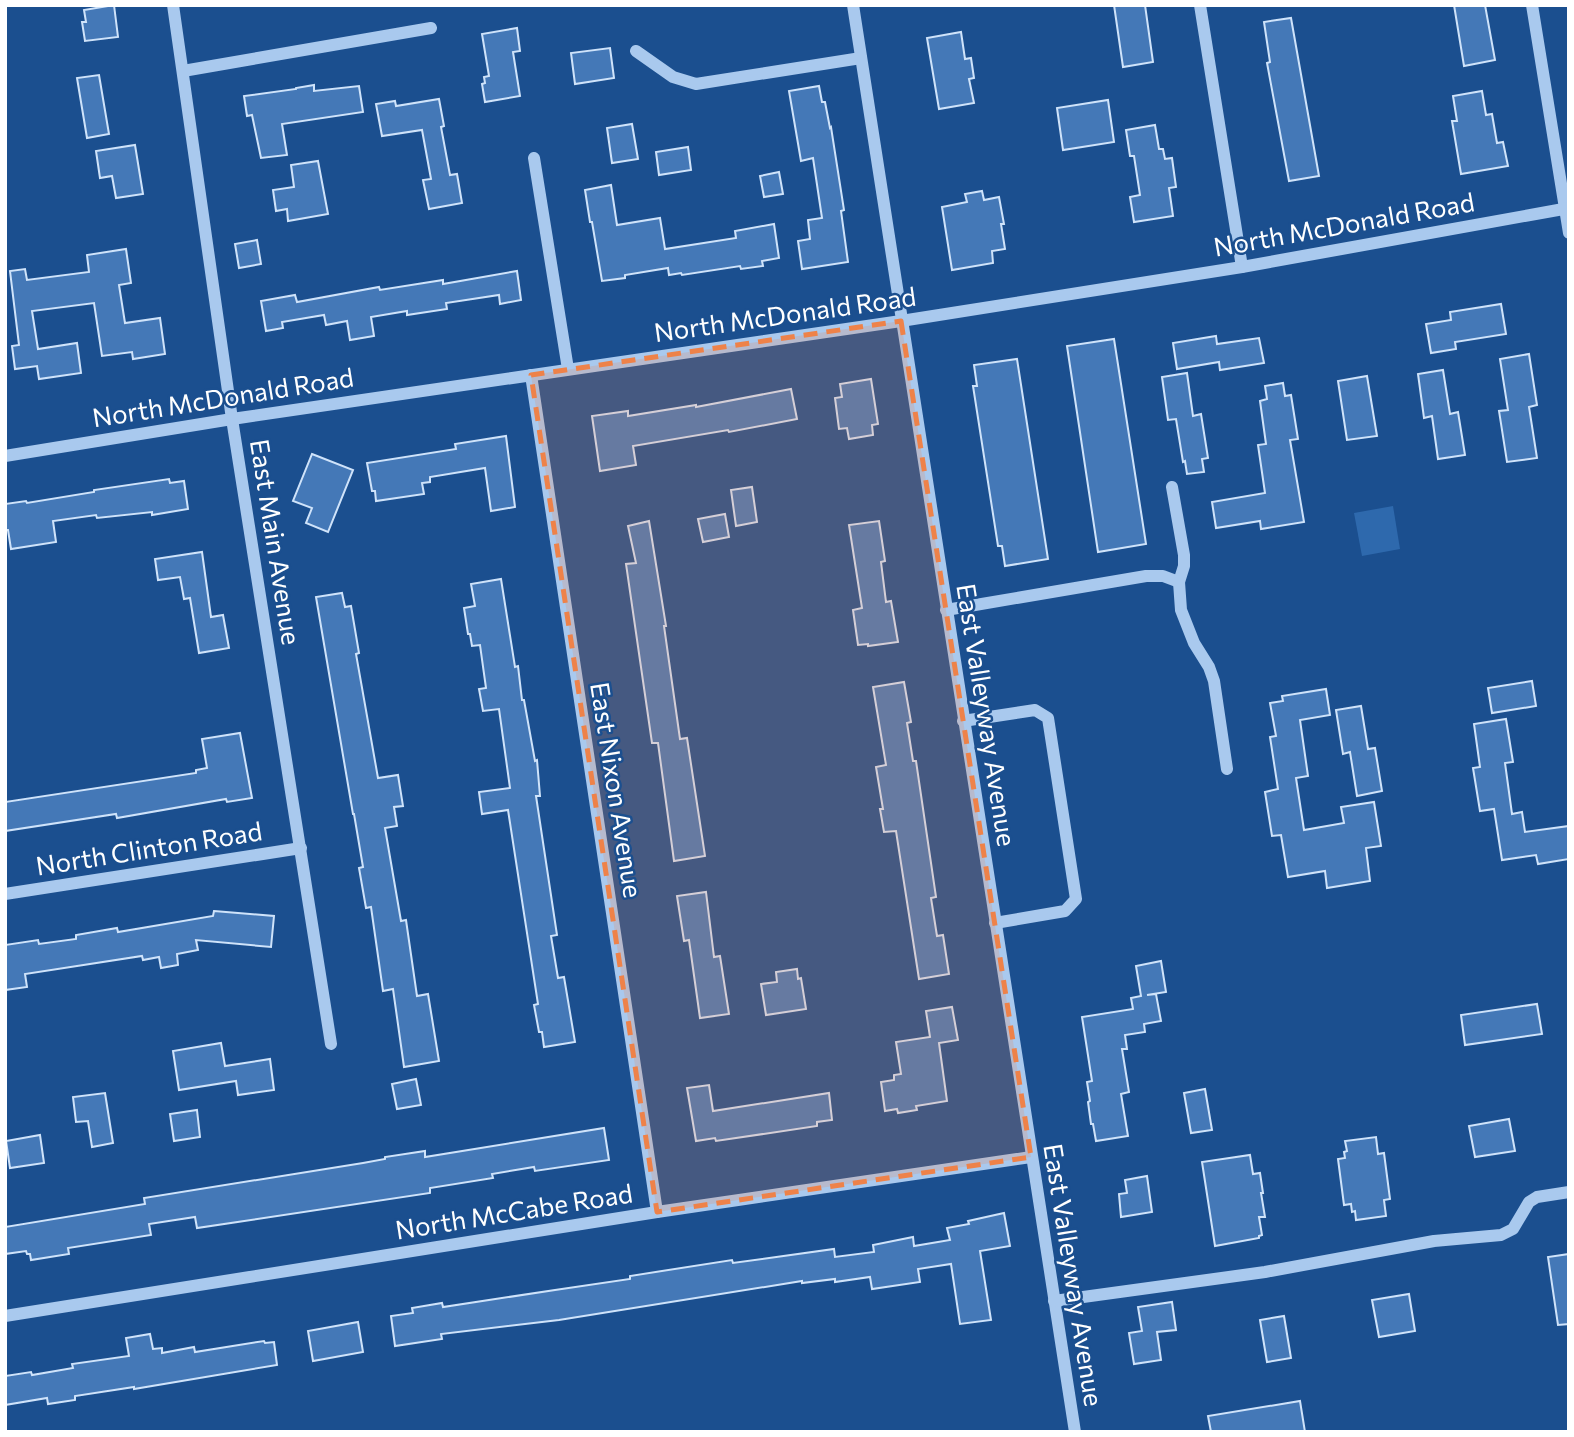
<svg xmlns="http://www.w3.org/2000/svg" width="1574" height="1437" font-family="Commissioner,sans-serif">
<rect width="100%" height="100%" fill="#1b4f8f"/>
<!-- green -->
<path fill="#2e69ad" d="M1393,506L1400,549L1362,556L1354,513Z"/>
<!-- building -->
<g fill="#4478b7" stroke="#cfe3fa" stroke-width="2">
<path d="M114,5L118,37L85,41L82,22H86L84,10Z"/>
<path d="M1114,5H1145L1153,62L1123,67Z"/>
<path d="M1454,5H1485L1495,60L1464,66Z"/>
<path d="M1291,18L1319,176L1289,181L1267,63L1270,62L1264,22Z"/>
<path d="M517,28L520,51L513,52L520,96L485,102L482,84L485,83L484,77L489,76L482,34Z"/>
<path d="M961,32L965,59L971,58L974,78L969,79L974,103L939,109L927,38Z"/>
<path d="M610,48L614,78L575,84L571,53Z"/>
<path d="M99,75L109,134L87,138L77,78Z"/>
<path d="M314,85V91L359,86L363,112L282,124L287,155L261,158L252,115L247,116L244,96L296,89V88Z"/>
<path d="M819,86L822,102H825L830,128L831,127L844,210L841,211L848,262L802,269L798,241L810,239L808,220L822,218L813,158L801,161L789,91Z"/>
<path d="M1482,91L1486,115L1492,114L1497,143L1503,142L1508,166L1461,174L1452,121H1457L1453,96Z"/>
<path d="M439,99L444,126L441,127L450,175L457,174L462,203L429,209L423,180L431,179L422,130L382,136L376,104L395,101L396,106Z"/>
<path d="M1108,100L1114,142L1063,150L1057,108Z"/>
<path d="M632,124L638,159L612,163L607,128Z"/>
<path d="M1155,125L1159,149H1163L1165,159L1172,158L1176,187L1169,188L1173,216L1134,222L1130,197L1140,195L1134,156H1130L1126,130Z"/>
<path d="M135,145L143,194L116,198L112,176L100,178L96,151Z"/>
<path d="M688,147L691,170L659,175L656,152Z"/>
<path d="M318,161L328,214L288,221L287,209L276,211L273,190L294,187L291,165Z"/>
<path d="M779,172L783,194L764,197L760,176Z"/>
<path d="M611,185L617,225L660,218L665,249L736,238L735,231L774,224L779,258L762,261L763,266L741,269L740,266L682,275L681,273L669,275L668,268L625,275V278L602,281L592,222H590L585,190Z"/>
<path d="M982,191L984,200L999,197L1004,224H1001L1005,249L992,251L993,263L952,270L942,207L967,202L965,194Z"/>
<path d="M257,240L261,264L239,268L235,244Z"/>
<path d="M126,249L131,283L119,285L125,323L160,318L165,354L133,359L132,352L102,356L94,303L32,311L38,349L77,343L81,373L39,379L37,366L15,369L12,346L19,345L10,271L25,269L27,280L89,272L87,255Z"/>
<path d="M517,271L521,300L500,304L499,295L446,303L447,309L407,315V311L371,317L374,336L350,340L347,321L326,325L324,315L282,322L283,328L266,331L261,301L295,295L297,302L379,287L380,290L443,280V284Z"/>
<path d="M1501,304L1506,334L1455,342L1456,349L1431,353L1426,324L1451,320L1450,312Z"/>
<path d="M1216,336L1217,344L1259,338L1264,363L1220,370L1219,362L1177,369L1173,343Z"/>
<path d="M1114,339L1146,544L1098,552L1067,346Z"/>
<path d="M1529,354L1537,405L1529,407L1537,458L1507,462L1499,411L1508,410L1500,359Z"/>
<path d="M1017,359L1048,559L1005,566L1002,546H998L973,386H977L974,365Z"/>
<path d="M1443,370L1450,414L1458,412L1465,455L1438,459L1432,416L1424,418L1418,374Z"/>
<path d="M1187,373L1193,416L1201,414L1208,458L1202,459L1204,472L1187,474L1185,461L1183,462L1176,419L1168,420L1162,377Z"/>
<path d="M1367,376L1377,436L1347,440L1338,381Z"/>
<path d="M871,379L878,424L872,425L873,435L849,439L847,428L839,429L835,398L842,397L840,384Z"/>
<path d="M1283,383L1285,396L1291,395L1298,439L1290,440L1304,522L1261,529L1260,521L1216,528L1212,502L1265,493L1258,445L1266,444L1260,401L1267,399L1265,386Z"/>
<path d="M791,389L797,419L729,432L728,430L633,446L636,465L600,471L592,416L628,411V416L696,405V407Z"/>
<path d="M506,436L515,507L491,511L485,468L430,477V482L422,483L424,494L376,501L375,491H372L367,463L456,449L455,444Z"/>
<path d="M312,454L353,470L328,532L306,523L312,508L293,501Z"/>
<path d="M169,479L170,483L184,481L188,509L152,515V512L97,518L96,515L53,521L56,542L11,549L8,530H5V504L26,501L27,503L94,492V490Z"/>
<path d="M752,487L757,522L736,526L731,490Z"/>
<path d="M725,514L729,537L703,542L698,519Z"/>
<path d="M649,521L666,626H664L680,739L687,738L705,856L674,861L658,743H652L626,564L636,563L628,526Z"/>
<path d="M879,521L885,561L881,562L886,602L891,601L898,642L868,646V644L858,645L853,610L862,608L849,525Z"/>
<path d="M202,552L211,617L223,615L229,648L199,653L190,598L184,599L180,577L158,580L155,559Z"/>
<path d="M501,579L515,667L518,666L522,700H524L535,761L537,760L540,796H536L557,935L551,936L558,978L564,977L575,1042L544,1047L542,1032H539L534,1005L538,1004L508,810L482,814L479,792L510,788L499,709L483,711L479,689L486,688L480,645L472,646L470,634H468L464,608L475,606L471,584Z"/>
<path d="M342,593L345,607L351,606L359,653L356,654L378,778L398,775L403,806L394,807L397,826L385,828L401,921L406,920L417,996L428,994L439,1061L404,1067L393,989L383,991L371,907L366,908L359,868L363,867L354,814H353L316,597Z"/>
<path d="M1532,681L1536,706L1492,713L1488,688Z"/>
<path d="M904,682L911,722L907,723L913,761H916L936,897L931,898L937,936L943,935L949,974L919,979L896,831L884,832L880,809H883L876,767L886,765L873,687Z"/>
<path d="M1326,689L1330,715L1300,720L1308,776L1296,778L1304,830L1344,823L1341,807L1374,802L1381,846L1366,848L1370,881L1327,888L1325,871L1288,877L1281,835L1272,836L1265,792L1278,789L1270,737L1276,736L1270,703L1283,701L1282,696Z"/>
<path d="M1361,706L1368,749L1375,748L1382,791L1357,796L1350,752L1343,754L1336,710Z"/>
<path d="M1506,719L1513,762L1505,763L1512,814L1522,812L1525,832L1569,826V859L1538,864L1536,855L1502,860L1494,809L1480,811L1473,768L1480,767L1474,724Z"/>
<path d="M240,733L252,798L227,802L226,799L117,818L116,814L5,831V802L196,773V770L207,768L202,739Z"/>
<path d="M706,892L714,957L720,956L729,1014L700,1018L689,940L684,941L677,896Z"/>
<path d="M214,911L274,916L271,947L196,940L198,950L177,954L178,965L161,968L159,957L143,960L142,956L25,974L27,987L5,990V945L38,940L39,944L76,939V935L117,928L118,932L213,916Z"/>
<path d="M1161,961L1166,992L1147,995L1156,994L1161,1021L1144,1024L1145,1032L1125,1035L1127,1049H1122L1129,1092L1121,1094L1128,1136L1096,1141L1093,1124H1091L1088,1102L1090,1101L1087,1082L1092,1081L1082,1017L1133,1009L1131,998L1141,996L1136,966Z"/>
<path d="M797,969L798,979L801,978L806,1009L766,1015L761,984L777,982L776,972Z"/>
<path d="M1537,1004L1542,1034L1465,1045L1461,1015Z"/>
<path d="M952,1007L958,1040L939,1043L947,1101L916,1106L917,1110L898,1113L897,1109L885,1111L881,1082L894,1080V1075L901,1074L896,1042L930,1037L926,1011Z"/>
<path d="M221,1043L225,1066L270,1059L274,1090L238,1095L236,1081L179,1090L173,1051Z"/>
<path d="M416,1079L421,1105L397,1109L392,1084Z"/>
<path d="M709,1085L713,1111L829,1093L832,1120L817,1122V1126L716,1141L715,1138L696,1141L687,1088Z"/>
<path d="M1205,1089L1212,1130L1191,1133L1184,1093Z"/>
<path d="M105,1093L113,1143L92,1147L88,1121L76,1122L73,1097Z"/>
<path d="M197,1110L200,1137L174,1141L170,1114Z"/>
<path d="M1509,1119L1515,1151L1475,1157L1469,1126Z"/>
<path d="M604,1128L609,1160L535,1171L534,1167L492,1174L493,1178L430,1188V1193L197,1228L195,1217L149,1224L151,1235L68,1248L69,1254L31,1260L30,1254H27L26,1251L5,1254V1227L145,1204L144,1198L363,1163L385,1159V1157L425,1151V1157Z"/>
<path d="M40,1135L44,1163L10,1168L6,1141Z"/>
<path d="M1376,1137L1378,1154L1384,1153L1390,1199L1384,1200L1386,1216L1356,1220L1355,1211L1352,1212L1351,1204L1344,1205L1338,1159L1345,1158L1344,1152L1347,1151L1345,1141Z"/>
<path d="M1250,1155L1253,1174L1260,1173L1263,1193H1261L1265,1217H1259L1262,1235L1259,1236V1238L1215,1246L1202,1162Z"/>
<path d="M1147,1176L1152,1212L1121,1217L1119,1194L1127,1193L1125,1180Z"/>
<path d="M1004,1213L1010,1246L980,1251L991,1320L960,1324L951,1264L918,1269L920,1282L872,1289L870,1277L835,1282V1279L802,1283V1281L559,1320L441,1334L442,1339L395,1346L391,1316L413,1313L412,1308L442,1303L443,1307L555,1290L630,1279V1276L732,1260L733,1263L834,1249L835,1257L874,1252L873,1245L913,1237L914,1246L950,1240L947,1228L969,1224L968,1221Z"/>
<path d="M1569,1254V1324L1558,1325L1548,1257Z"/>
<path d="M1409,1294L1415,1331L1379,1337L1372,1300Z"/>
<path d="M1172,1302L1176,1330L1157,1332L1161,1360L1134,1364L1129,1333L1142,1331L1138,1307Z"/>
<path d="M1284,1316L1291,1358L1267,1362L1260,1320Z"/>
<path d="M358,1322L363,1352L313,1361L308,1331Z"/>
<path d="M150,1334L153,1349L162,1348V1353L194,1347L195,1352L264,1341L265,1343L274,1342L277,1365L134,1389V1387L75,1396V1400L48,1404L47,1398L5,1405V1376L31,1372L32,1375L73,1368L72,1364L129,1356L126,1338Z"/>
<path d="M1300,1401L1305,1432H1211L1208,1416Z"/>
</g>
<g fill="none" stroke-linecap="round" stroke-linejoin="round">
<!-- minor -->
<g stroke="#a9c9ee" stroke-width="12">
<path d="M173,5L232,419L331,1044"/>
<path d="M853,5L1075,1432"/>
<path d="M1200,5L1242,267"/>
<path d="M1532,5L1569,233"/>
<path d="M636,51L673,77L696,84L861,58"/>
<path d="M183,71L431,28"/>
<path d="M534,158L568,369"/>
<path d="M531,375L657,1212"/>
<path d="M5,456L232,419L901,321L1242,267L1569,208"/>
<path d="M1172,487L1184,555V566L1179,582L1181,610L1194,643L1209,667L1214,681L1227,769"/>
<path d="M946,610L1146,576H1163L1179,582"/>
<path d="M963,721L1035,710L1048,718L1076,899L1065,911L995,923"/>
<path d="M5,894L301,848"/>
<path d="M1054,1301L1265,1272L1434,1241L1501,1235L1513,1229L1529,1202L1537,1197L1569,1192"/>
<path d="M5,1316L657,1212L1031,1157"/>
</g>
</g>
<!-- marked area -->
<path fill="#ee8249" fill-opacity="0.2" stroke="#ee8249" stroke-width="5" stroke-dasharray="14 9" stroke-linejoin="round" d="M901,321L1031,1157L657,1212L531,375Z"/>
<g text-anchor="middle" stroke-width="5" stroke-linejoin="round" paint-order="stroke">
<!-- street labels -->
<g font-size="26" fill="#fff" stroke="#1b4f8f">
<text transform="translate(1344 225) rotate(-10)" y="9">North McDonald Road</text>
<text transform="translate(785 315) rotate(-8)" y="9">North McDonald Road</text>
<text transform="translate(223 398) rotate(-9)" y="9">North McDonald Road</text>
<text transform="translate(275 542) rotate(81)" y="9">East Main Avenue</text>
<text transform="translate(986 715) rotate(81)" y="9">East Valleyway Avenue</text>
<text transform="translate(616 790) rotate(81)" y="9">East Nixon Avenue</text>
<text transform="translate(149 849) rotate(-9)" y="9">North Clinton Road</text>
<text transform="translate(514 1212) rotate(-9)" y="9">North McCabe Road</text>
<text transform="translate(1073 1275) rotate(81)" y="9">East Valleyway Avenue</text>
</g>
</g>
<!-- border -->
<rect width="1574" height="1437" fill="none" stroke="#ffffff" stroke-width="14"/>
</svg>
